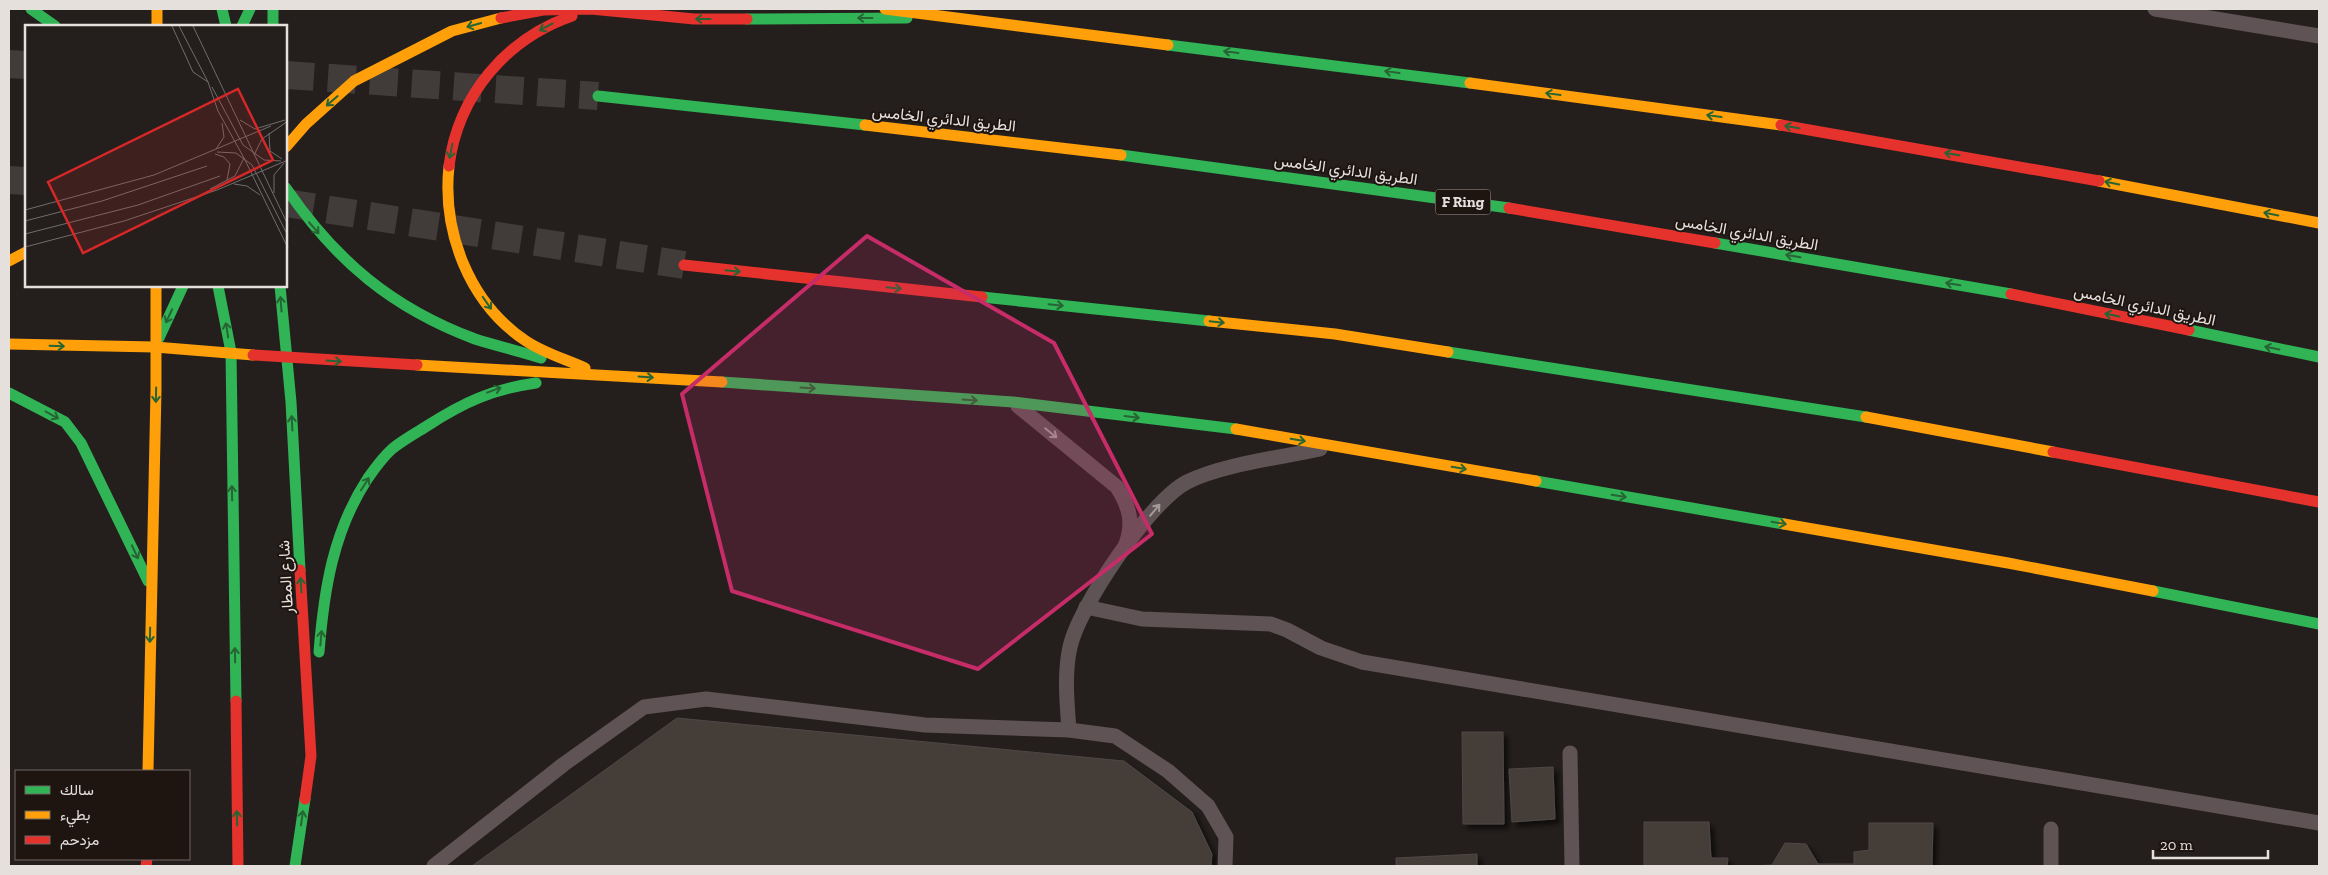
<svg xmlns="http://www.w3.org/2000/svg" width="2328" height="875" font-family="'Zilla Slab',Vazirmatn,serif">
<defs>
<filter id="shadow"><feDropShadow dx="4.5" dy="4.5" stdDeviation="2.5" flood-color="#0009"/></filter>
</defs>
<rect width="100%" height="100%" fill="#241f1d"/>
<!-- building -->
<g fill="#453d39" stroke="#4d4846" filter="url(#shadow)">
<path d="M677,718L1124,761L1192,812L1212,854L1211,866H472Z"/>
<path d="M1462,732H1503L1504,824H1463Z"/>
<path d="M1553,767L1555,819L1512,822L1509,769Z"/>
<path d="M1644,822H1709L1711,858H1728L1727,866H1644Z"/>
<path d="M1869,823H1933L1932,866H1748L1772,865L1785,843L1806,844L1818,864H1854V852L1869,850Z"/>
<path d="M1477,854V866H1396V858Z"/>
</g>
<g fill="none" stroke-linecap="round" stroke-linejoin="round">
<!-- highway-tunnel -->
<g stroke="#413c3a" stroke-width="28" stroke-dasharray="28 14" stroke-linecap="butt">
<path d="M9,64L26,65"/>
<path d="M286,75L598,96"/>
<path d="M9,180L26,181"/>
<path d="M286,203L684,265"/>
</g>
<!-- lane -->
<g stroke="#5f5355" stroke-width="15">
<path d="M2155,9L2319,36"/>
<path d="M1018,406L1117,487C1129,506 1134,522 1126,544"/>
<path d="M1086,607L1142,619L1271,624L1287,630L1321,648L1362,662L2319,823"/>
<path d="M1069,730C1067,703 1064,674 1070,647C1079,606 1150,501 1187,482C1224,464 1279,458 1320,449"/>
<path d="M1570,753L1572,866"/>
<path d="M2051,829V866"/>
<path d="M434,866L564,764L644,707L706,699L925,725L1069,730L1115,736L1168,771L1208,806L1226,837L1225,866"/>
</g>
<!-- fast -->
<g stroke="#30b455" stroke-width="11">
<path d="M31,9L55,26"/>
<path d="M222,9L226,26"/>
<path d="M273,9V26"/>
<path d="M747,19L907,18"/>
<path d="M242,26L250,9"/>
<path d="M1168,45L1470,83"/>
<path d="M598,96L865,125"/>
<path d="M1121,155L1509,208"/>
<path d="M286,188C336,261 392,308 475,339C497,346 519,351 541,358"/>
<path d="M1715,243L2011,294"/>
<path d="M218,286L231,352L236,701"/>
<path d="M280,286L291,402L300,570"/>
<path d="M982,297L1209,321"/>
<path d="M2189,330L2319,357"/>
<path d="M159,338L183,286"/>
<path d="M1448,352L1866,417"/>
<path d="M722,382L1013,402L1236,429"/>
<path d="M9,393L65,422L81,443L148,581"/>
<path d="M1536,481L1784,524"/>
<path d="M2153,591L2319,624"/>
<path d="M319,652C324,590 333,531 368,478C375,468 383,457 392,449C403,440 416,433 427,426C464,402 493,389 536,383"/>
<path d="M295,866L305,799"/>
</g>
<!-- slow -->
<g stroke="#ff9f0a" stroke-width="11">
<path d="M157,9V26"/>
<path d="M885,9L1168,45"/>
<path d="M1470,83L1781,125"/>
<path d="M865,125L1121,155"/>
<path d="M286,147L306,124L354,81L452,31L501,18"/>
<path d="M449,166C442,232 469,303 526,341C544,353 565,359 585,368"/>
<path d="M2099,181L2319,223"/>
<path d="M9,261L26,252"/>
<path d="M1209,321L1335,334L1448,352"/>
<path d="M9,344L155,347L253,355"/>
<path d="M417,365L722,382"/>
<path d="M1866,417L2053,452"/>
<path d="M1236,429L1536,481"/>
<path d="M1784,524L2008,563L2153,591"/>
<path d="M148,771L156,390V286"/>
</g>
<!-- jam -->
<g stroke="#e5322d" stroke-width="11">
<path d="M501,18L543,10L591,9L694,19H747"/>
<path d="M1781,125L2099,181"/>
<path d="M449,166C458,95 506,39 572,16"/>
<path d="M1509,208L1715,243"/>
<path d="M684,265L982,297"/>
<path d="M2011,294L2189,330"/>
<path d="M253,355L417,365"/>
<path d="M2053,452L2319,502"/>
<path d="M300,570L311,756L305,799"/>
<path d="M236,701L238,866"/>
<path d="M146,866L147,859"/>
</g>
</g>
<!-- one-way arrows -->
<defs><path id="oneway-shaft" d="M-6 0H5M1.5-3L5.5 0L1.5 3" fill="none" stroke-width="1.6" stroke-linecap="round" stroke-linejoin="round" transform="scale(1.25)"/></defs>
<g stroke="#276433">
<use href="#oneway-shaft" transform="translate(865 18) rotate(180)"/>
<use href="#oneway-shaft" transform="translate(703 19) rotate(-180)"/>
<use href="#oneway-shaft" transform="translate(474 25) rotate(164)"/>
<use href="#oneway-shaft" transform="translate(546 27) rotate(152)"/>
<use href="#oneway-shaft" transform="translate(1231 52) rotate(-173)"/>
<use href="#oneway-shaft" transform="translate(1392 72) rotate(-172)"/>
<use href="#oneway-shaft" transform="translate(1553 94) rotate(-172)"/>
<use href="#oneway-shaft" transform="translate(332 101) rotate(139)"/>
<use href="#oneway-shaft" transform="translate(1714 116) rotate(-172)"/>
<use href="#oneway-shaft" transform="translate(1792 127) rotate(-171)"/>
<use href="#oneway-shaft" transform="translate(451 151) rotate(101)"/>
<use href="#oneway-shaft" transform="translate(1952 154) rotate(-171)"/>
<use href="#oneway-shaft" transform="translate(2112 183) rotate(-169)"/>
<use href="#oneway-shaft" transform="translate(2271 214) rotate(-169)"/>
<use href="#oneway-shaft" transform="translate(314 228) rotate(49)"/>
<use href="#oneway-shaft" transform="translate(1793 256) rotate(-170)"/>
<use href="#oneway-shaft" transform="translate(733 271) rotate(6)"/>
<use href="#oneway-shaft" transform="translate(1953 284) rotate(-170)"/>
<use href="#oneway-shaft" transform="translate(894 288) rotate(6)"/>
<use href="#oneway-shaft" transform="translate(487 303) rotate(55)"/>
<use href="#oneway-shaft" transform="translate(281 304) rotate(-94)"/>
<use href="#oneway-shaft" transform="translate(1056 305) rotate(6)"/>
<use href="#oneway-shaft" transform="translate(2112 315) rotate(-168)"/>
<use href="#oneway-shaft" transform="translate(169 316) rotate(115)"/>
<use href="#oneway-shaft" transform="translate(1217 322) rotate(6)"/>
<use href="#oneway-shaft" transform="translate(227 330) rotate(-99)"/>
<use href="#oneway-shaft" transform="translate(57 346) rotate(2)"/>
<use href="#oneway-shaft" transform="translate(2272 348) rotate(-168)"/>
<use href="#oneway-shaft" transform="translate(334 361) rotate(4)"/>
<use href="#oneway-shaft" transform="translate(646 377) rotate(4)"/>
<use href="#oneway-shaft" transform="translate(808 388) rotate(4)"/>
<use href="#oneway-shaft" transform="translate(494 390) rotate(-20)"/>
<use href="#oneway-shaft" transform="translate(156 395) rotate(91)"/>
<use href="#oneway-shaft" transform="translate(970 400) rotate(4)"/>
<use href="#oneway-shaft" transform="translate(52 415) rotate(29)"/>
<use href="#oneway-shaft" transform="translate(1132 417) rotate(7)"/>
<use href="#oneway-shaft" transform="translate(292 423) rotate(-93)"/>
<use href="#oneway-shaft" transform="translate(1298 440) rotate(10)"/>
<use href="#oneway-shaft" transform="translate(1459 468) rotate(10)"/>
<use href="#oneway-shaft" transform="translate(365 484) rotate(-57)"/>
<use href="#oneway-shaft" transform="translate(232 493) rotate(-91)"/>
<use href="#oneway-shaft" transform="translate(1619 496) rotate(10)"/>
<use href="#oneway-shaft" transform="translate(1779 523) rotate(10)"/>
<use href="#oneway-shaft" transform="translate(135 552) rotate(65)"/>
<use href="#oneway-shaft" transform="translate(301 585) rotate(-93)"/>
<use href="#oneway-shaft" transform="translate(150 635) rotate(91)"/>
<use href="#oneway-shaft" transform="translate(321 638) rotate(-85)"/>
<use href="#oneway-shaft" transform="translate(235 655) rotate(-91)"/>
<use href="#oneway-shaft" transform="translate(237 818) rotate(-91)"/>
<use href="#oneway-shaft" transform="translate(302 818) rotate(-82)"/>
</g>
<g stroke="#a29a99">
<use href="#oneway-shaft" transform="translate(1051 433) rotate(39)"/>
<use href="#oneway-shaft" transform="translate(1155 510) rotate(-50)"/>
</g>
<!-- marked area -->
<path fill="#c62c68" fill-opacity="0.2" stroke="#c62c68" stroke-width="4" stroke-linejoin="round" d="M867,236L1054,343L1152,534L978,669L732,591L682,394Z"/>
<g text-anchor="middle" stroke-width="4" stroke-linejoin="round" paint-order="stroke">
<!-- shield labels -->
<rect fill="#1e1511" stroke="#aaa3a0" stroke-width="1" x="1435.5" y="189.5" width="55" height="25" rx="4"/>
<g font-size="15" font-weight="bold" fill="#e6e0dd">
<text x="1463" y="207">F Ring</text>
</g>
<!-- street labels -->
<g font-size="16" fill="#e6e0dd" stroke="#1e1511">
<text transform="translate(944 118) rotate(6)" y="6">الطريق الدائري الخامس</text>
<text transform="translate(1346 169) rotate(8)" y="6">الطريق الدائري الخامس</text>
<text transform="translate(1747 232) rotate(10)" y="6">الطريق الدائري الخامس</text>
<text transform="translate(2145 305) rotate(12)" y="6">الطريق الدائري الخامس</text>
<text transform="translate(285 577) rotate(-93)" y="6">شارع المطار</text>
</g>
</g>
<!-- overview -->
<g transform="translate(25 25)">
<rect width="262" height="262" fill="#241f1d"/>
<path fill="none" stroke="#726c6a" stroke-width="1" d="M147,1L168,47L183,57M154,1L183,57L193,86L219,133L263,223M168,1L263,200M187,62L218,120L239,135L256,136M215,95L230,104L260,95M244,108L245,126L257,134M191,124L199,112L197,98M192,127L211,128L227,140L263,211M190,129L199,132L205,139L202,155M229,130L237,114L263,96M209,159L222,161L235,170M185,164L210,151L219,133M249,168V150L259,138M0,185L129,150L246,101M0,196L77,176L182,141M0,209L113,180L195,151M0,222L99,196L192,165L263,135"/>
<path fill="#d62828" fill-opacity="0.15" stroke="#d62828" stroke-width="2.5" d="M213,64L248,135L58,228L23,157Z"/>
<rect width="262" height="262" fill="none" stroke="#e6e0dd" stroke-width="2.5"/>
</g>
<!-- border -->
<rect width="2328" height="875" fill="none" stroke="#e6e0dd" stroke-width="20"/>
<!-- legend -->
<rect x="15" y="770" width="175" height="90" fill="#1e1511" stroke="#6e6663"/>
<rect x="25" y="786" width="25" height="8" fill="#30b455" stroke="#6e6663"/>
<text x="60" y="795" font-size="15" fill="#e6e0dd">سالك</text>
<rect x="25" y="811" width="25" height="8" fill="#ff9f0a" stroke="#6e6663"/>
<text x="60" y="820" font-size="15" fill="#e6e0dd">بطيء</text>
<rect x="25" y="836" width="25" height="8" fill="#e5322d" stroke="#6e6663"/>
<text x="60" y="845" font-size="15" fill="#e6e0dd">مزدحم</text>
<!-- scale -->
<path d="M2153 850v8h115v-8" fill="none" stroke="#e6e0dd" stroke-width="2.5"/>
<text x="2160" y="850" font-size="15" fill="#e6e0dd" stroke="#1e1511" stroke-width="4" paint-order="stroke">20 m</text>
</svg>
